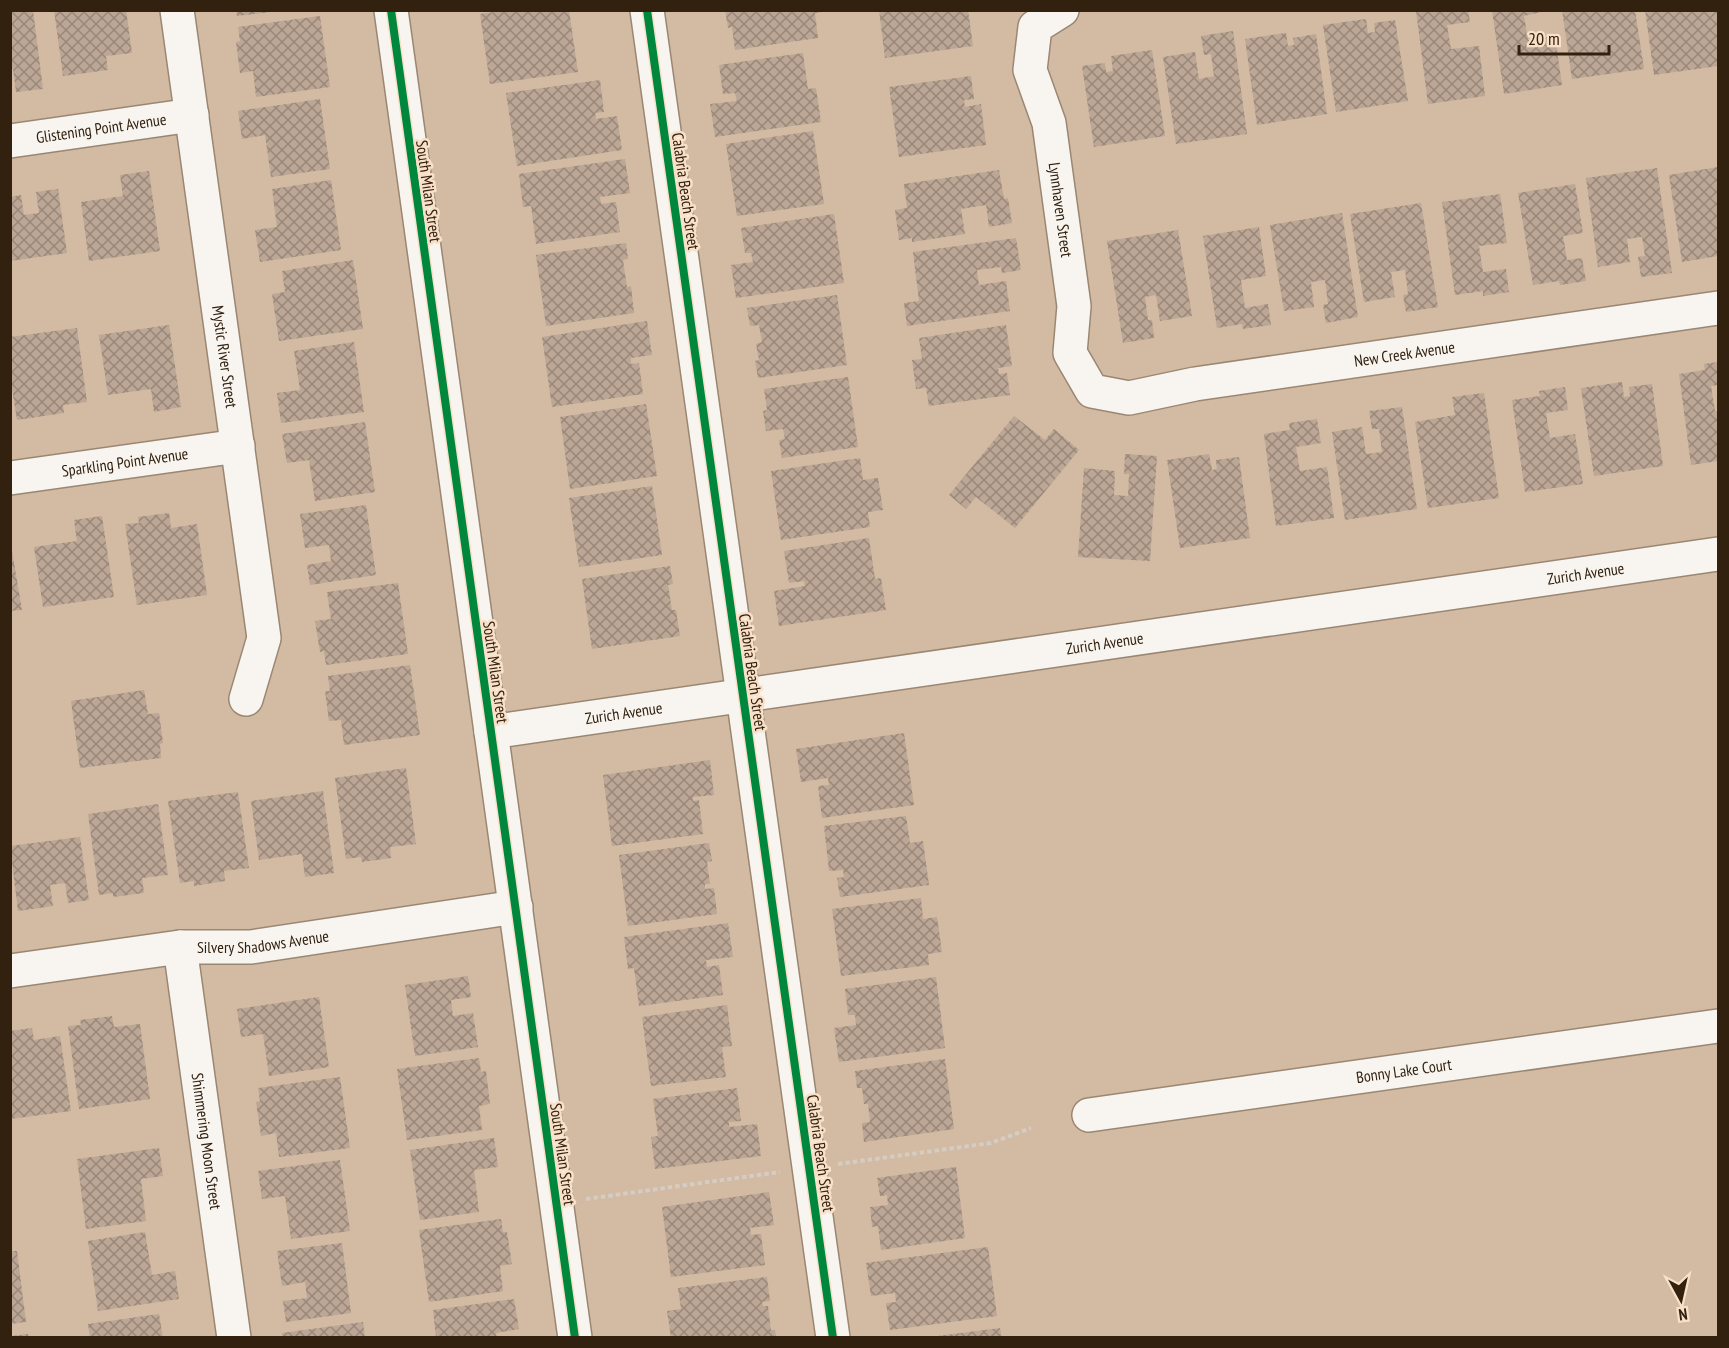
<svg xmlns="http://www.w3.org/2000/svg" width="1729" height="1348" font-family="'PT Sans Narrow',sans-serif">
<defs>
<pattern id="building-cross-hatch" width="8" height="8" patternUnits="userSpaceOnUse" patternTransform="scale(1.5)"><rect width="8" height="8" fill="#bca696"/><path d="M0 0l8 8M0 8l8-8" fill="none" stroke="#998779"/></pattern>
</defs>
<rect width="100%" height="100%" fill="#d3baa2"/>
<!-- building -->
<g fill="url(#building-cross-hatch)">
<path d="M10,10H33L43,89L16,92L13,69H10Z"/>
<path d="M54,10H126L132,53L106,56L108,70L63,76Z"/>
<path d="M236,10H271V12L237,16Z"/>
<path d="M508,10H569L578,72L490,84L480,14Z"/>
<path d="M725,10H823V12L815,13L818,38L735,50L732,27L728,28Z"/>
<path d="M879,10H968L973,46L885,58Z"/>
<path d="M1468,10L1470,22L1447,25L1451,49L1479,46L1485,96L1428,104L1416,11Z"/>
<path d="M1492,10H1550L1524,16L1528,40L1555,36L1562,85L1504,94Z"/>
<path d="M1562,10H1635L1644,69L1572,79Z"/>
<path d="M1645,10H1717L1718,66L1654,75Z"/>
<path d="M320,16L330,87L256,97L253,71L240,73L236,42L240,41L238,27Z"/>
<path d="M1366,19L1368,33L1375,32L1374,23L1395,20L1408,101L1336,112L1323,25Z"/>
<path d="M1233,31L1247,134L1176,144L1163,57L1195,52L1199,79L1214,76L1211,54L1204,55L1201,36Z"/>
<path d="M1286,33L1288,46L1294,45L1293,38L1316,34L1327,114L1257,125L1245,39Z"/>
<path d="M1152,50L1165,136L1094,147L1082,66L1105,63L1106,72L1113,71L1111,56Z"/>
<path d="M803,53L808,89L816,88L821,122L715,137L710,104L737,101L735,93L723,94L719,65Z"/>
<path d="M971,76L974,99L964,100L965,107L981,104L986,145L899,157L889,87Z"/>
<path d="M600,80L604,112L595,113L596,119L617,116L622,150L517,166L506,93Z"/>
<path d="M320,99L330,169L271,177L265,135L242,139L238,111Z"/>
<path d="M813,131L824,204L737,216L726,144Z"/>
<path d="M625,159L630,193L600,197L601,204L616,202L620,232L536,244L531,206L523,207L519,174Z"/>
<path d="M1718,167V256L1682,262L1669,175Z"/>
<path d="M1657,168L1672,273L1641,277L1638,257L1645,256L1642,237L1627,239L1630,262L1598,267L1586,178Z"/>
<path d="M999,170L1004,199L1008,198L1012,223L989,227L986,205L961,209L965,234L912,242V238L899,240L895,210L907,208L904,184Z"/>
<path d="M149,171L160,251L89,261L81,202L123,196L120,175Z"/>
<path d="M331,180L341,250L260,262L255,230L277,227L272,189Z"/>
<path d="M1575,184L1583,233L1563,236L1567,260L1582,258L1586,281L1560,285L1559,281L1533,285L1518,193Z"/>
<path d="M58,189L67,253L10,261V197L21,195L24,215L39,213L36,192Z"/>
<path d="M1500,194L1507,243L1479,246L1483,272L1506,269L1509,292L1483,296V291L1455,295L1442,202Z"/>
<path d="M1421,203L1438,307L1406,312L1403,295L1408,294L1405,270L1391,272L1395,297L1364,302L1350,214Z"/>
<path d="M1342,213L1358,317L1326,323L1323,305L1328,304L1325,280L1311,282L1314,307L1284,311L1270,225Z"/>
<path d="M834,214L844,283L736,298L731,265L753,262L751,253H745L741,228Z"/>
<path d="M1259,227L1266,276L1241,280L1245,308L1268,304L1271,325L1243,329L1242,324L1217,328L1203,236Z"/>
<path d="M1178,230L1192,316L1160,321L1156,295L1145,297L1148,320H1152L1154,338L1123,343L1107,241Z"/>
<path d="M1016,238L1021,270L1002,273L1001,267L977,270L979,285L1006,281L1010,311L907,326L904,303L919,301L913,252Z"/>
<path d="M626,243L628,259L623,260L627,287L631,286L634,313L546,326L536,255Z"/>
<path d="M353,260L363,329L279,341L272,294L285,292L282,271Z"/>
<path d="M837,295L847,365L758,378L755,361L759,360L756,344L762,342L759,325L750,326L747,308Z"/>
<path d="M647,321L652,355L631,358V364L639,363L643,394L552,407L542,337Z"/>
<path d="M169,325L181,407L154,412L151,389L108,395L99,335Z"/>
<path d="M1006,325L1012,366L998,368L999,374L1007,373L1010,395L929,406L926,388L916,389L912,360L922,359L919,338Z"/>
<path d="M77,328L87,402L63,405L64,413L17,420L10,376V337Z"/>
<path d="M354,342L364,412L281,423L277,393L300,390L294,351Z"/>
<path d="M1718,362V385L1711,386L1715,411H1718V461L1691,465L1679,374L1705,370L1704,364Z"/>
<path d="M848,377L858,447L782,458L779,440L785,439L783,429L766,431L763,411L767,410L764,389Z"/>
<path d="M1622,382L1624,397L1630,396L1629,387L1652,384L1663,466L1594,476L1581,388Z"/>
<path d="M1565,387L1568,410L1546,413L1550,438L1575,434L1583,484L1525,492L1512,400L1540,396L1539,391Z"/>
<path d="M1484,393L1499,498L1428,508L1415,422L1455,415L1452,397Z"/>
<path d="M646,404L657,476L570,489L560,417Z"/>
<path d="M1402,407L1417,509L1345,520L1332,432L1362,427L1366,454L1382,452L1379,429H1372L1369,411Z"/>
<path d="M1014,416L1045,440L1054,429L1079,450L1015,528L976,497L966,509L949,495Z"/>
<path d="M1317,419L1321,443L1296,447L1300,471L1327,467L1334,518L1276,526L1264,434L1290,430L1289,423Z"/>
<path d="M365,422L375,492L315,501L309,460L287,463L282,434Z"/>
<path d="M1125,454L1157,456L1150,561L1078,557L1084,468L1115,471L1114,495L1128,496L1129,474H1124Z"/>
<path d="M1209,454L1212,470L1217,469L1216,460L1239,457L1250,538L1180,548L1167,460Z"/>
<path d="M860,458L863,480L878,478L883,510L868,512L870,527L781,540L771,471Z"/>
<path d="M652,486L662,555L579,567L569,498Z"/>
<path d="M366,505L376,575L310,585L307,565L331,561L329,545L305,548L300,514Z"/>
<path d="M169,513L171,528L197,524L207,595L137,605L125,524L139,523L138,517Z"/>
<path d="M102,516L114,597L43,607L34,547L77,541L74,520Z"/>
<path d="M869,538L875,579L881,578L886,610L779,626L774,591L805,586L804,581L789,583L784,551Z"/>
<path d="M10,539L22,610L10,611Z"/>
<path d="M670,566L673,584L668,585L672,610H676L680,636L592,649L582,579Z"/>
<path d="M398,583L408,654L326,665L324,651L320,652L315,621L331,619L327,592Z"/>
<path d="M410,665L420,735L344,745L341,720L329,721L325,691H330L328,676Z"/>
<path d="M144,690L148,714L159,713L163,743L160,744L161,758L80,768L71,701Z"/>
<path d="M904,733L914,805L822,818L818,786L829,785L828,778L801,782L796,749Z"/>
<path d="M710,760L714,795L693,797V801L699,800L703,834L612,846L603,775Z"/>
<path d="M406,768L416,844L390,847L391,858L362,862L361,857L346,859L335,778Z"/>
<path d="M323,791L334,873L305,877L302,854L259,860L251,801Z"/>
<path d="M238,792L249,868L224,871L225,881L194,886V881L180,883L168,801Z"/>
<path d="M158,804L168,875L142,878L144,893L113,897V893L99,895L88,814Z"/>
<path d="M906,816L910,843L923,841L929,885L840,897L837,878L844,877L843,870L829,871L824,826Z"/>
<path d="M80,837L89,900L68,903L65,883L50,885L53,906L18,911L10,846Z"/>
<path d="M709,843L712,861L707,862L710,884H705V889L714,888L717,914L628,926L619,855Z"/>
<path d="M921,898L923,919L937,917L942,952L928,954L929,965L841,976L832,909Z"/>
<path d="M728,923L733,957L706,960L707,967L719,965L723,995L639,1006L634,968L628,969L624,937Z"/>
<path d="M468,976L471,997L451,1000L453,1016L473,1013L478,1047L415,1056L405,985Z"/>
<path d="M936,977L945,1048L839,1062L834,1028L856,1025L855,1015H848L845,989Z"/>
<path d="M319,997L329,1067L269,1076L263,1034L241,1037L237,1009Z"/>
<path d="M727,1005L732,1046L722,1047L726,1077L651,1086L642,1017Z"/>
<path d="M112,1016L114,1027L140,1024L150,1099L79,1109L68,1026L81,1025L80,1020Z"/>
<path d="M32,1028L34,1040L60,1036L71,1111L10,1119V1031Z"/>
<path d="M479,1058L481,1072L486,1071L490,1104L479,1106L482,1130L407,1140L397,1069Z"/>
<path d="M945,1059L954,1129L864,1142L862,1123L870,1122L868,1104H864L862,1088H857L855,1071Z"/>
<path d="M340,1077L350,1148L279,1157L276,1133L261,1136L256,1102L260,1101L258,1088Z"/>
<path d="M737,1088L741,1121L729,1122V1127L757,1124L761,1156L655,1169L651,1137L658,1136L653,1099Z"/>
<path d="M494,1138L498,1167L474,1170L479,1212L420,1220L410,1150Z"/>
<path d="M159,1148L163,1176L141,1179L146,1221L86,1229L77,1159Z"/>
<path d="M340,1160L350,1231L291,1239L285,1196L262,1199L258,1171Z"/>
<path d="M956,1167L965,1238L881,1250L878,1226L872,1227L870,1207L888,1205L887,1195L880,1196L877,1178Z"/>
<path d="M769,1192L774,1225L750,1228L751,1235L761,1234L765,1265L671,1277L662,1207Z"/>
<path d="M501,1219L503,1232H507L512,1264L500,1266L503,1291L429,1302L419,1230Z"/>
<path d="M145,1232L152,1275L175,1271L179,1299L98,1311L88,1241Z"/>
<path d="M342,1243L351,1313L286,1322L283,1301L307,1298L305,1282L282,1286L277,1251Z"/>
<path d="M988,1247L997,1316L890,1330L886,1303L896,1302L895,1293L871,1296L866,1263Z"/>
<path d="M10,1251H17L26,1322L10,1324Z"/>
<path d="M767,1277L770,1301L762,1302L763,1306H768L771,1330H775L776,1338H671L667,1311L681,1309L678,1288Z"/>
<path d="M514,1299L519,1329L496,1333L497,1338H436L433,1310Z"/>
<path d="M159,1314L163,1338H90L88,1324Z"/>
<path d="M363,1322L365,1338H282V1333Z"/>
<path d="M1000,1328L1002,1338H938L937,1336Z"/>
<path d="M28,1334L29,1338H11V1336Z"/>
</g>
<g fill="none" stroke-linecap="round" stroke-linejoin="round">
<!-- minor casing -->
<g stroke="#9a8773" stroke-width="36">
<g id="minor">
<path id="s1" d="M177,10L264,638L246,699"/>
<path d="M391,10L575,1338"/>
<path d="M647,10L833,1338"/>
<path id="s2" d="M1062,10L1035,27L1030,70L1049,123L1074,306L1070,353L1092,391L1129,398L1195,384L1718,308"/>
<path id="s3" d="M10,141L192,115"/>
<path id="s4" d="M10,478L238,446"/>
<path id="s5" d="M491,732L1718,554"/>
<path id="s6" d="M180,947L234,1338"/>
<path id="s7" d="M10,971L180,947H251L516,907"/>
<path id="s8" d="M1089,1115L1718,1026"/>
</g>
</g>
<!-- path -->
<g stroke="#d5ccc4" stroke-width="4" stroke-dasharray="4.5 3" stroke-linecap="butt">
<path d="M838,1164L991,1143L1031,1128"/>
<path d="M586,1199L780,1172"/>
</g>
<!-- minor -->
<use href="#minor" stroke="#f8f5f1" stroke-width="33"/>
<!-- cycleway casing -->
<g stroke="#f8e0c9" stroke-width="11">
<g id="cycleway">
<path d="M391,10L575,1338"/>
<path d="M647,10L833,1338"/>
</g>
</g>
<!-- cycleway -->
<use href="#cycleway" stroke="#00873e" stroke-width="8"/>
</g>
<g text-anchor="middle" stroke-width="5" stroke-linejoin="round" paint-order="stroke">
<!-- street labels -->
<g font-size="16" fill="#32210f" stroke="#f8e0c9">
<text dy="6" stroke="none"><textPath href="#s3" startOffset="92">Glistening Point Avenue</textPath></text>
<text transform="translate(429 191) rotate(82)" y="6">South Milan Street</text>
<text transform="translate(686 191) rotate(82)" y="6">Calabria Beach Street</text>
<text dy="6" stroke="none"><textPath href="#s2" startOffset="219">Lynnhaven Street</textPath></text>
<text dy="6" stroke="none"><textPath href="#s2" startOffset="724">New Creek Avenue</textPath></text>
<text dy="6" stroke="none"><textPath href="#s1" startOffset="350">Mystic River Street</textPath></text>
<text dy="6" stroke="none"><textPath href="#s4" startOffset="116">Sparkling Point Avenue</textPath></text>
<text dy="6" stroke="none"><textPath href="#s5" startOffset="1106">Zurich Avenue</textPath></text>
<text dy="6" stroke="none"><textPath href="#s5" startOffset="620">Zurich Avenue</textPath></text>
<text transform="translate(496 672) rotate(82)" y="6">South Milan Street</text>
<text transform="translate(753 672) rotate(82)" y="6">Calabria Beach Street</text>
<text dy="6" stroke="none"><textPath href="#s5" startOffset="134">Zurich Avenue</textPath></text>
<text dy="6" stroke="none"><textPath href="#s7" startOffset="255">Silvery Shadows Avenue</textPath></text>
<text dy="6" stroke="none"><textPath href="#s8" startOffset="318">Bonny Lake Court</textPath></text>
<text dy="6" stroke="none"><textPath href="#s6" startOffset="196">Shimmering Moon Street</textPath></text>
<text transform="translate(821 1153) rotate(82)" y="6">Calabria Beach Street</text>
<text transform="translate(563 1154) rotate(82)" y="6">South Milan Street</text>
</g>
</g>
<!-- border -->
<rect width="1729" height="1348" fill="none" stroke="#32210f" stroke-width="24"/>
<!-- north arrow -->
<g transform="translate(1681 1300) rotate(172)" stroke="#f8e0c9" stroke-width="4.5" paint-order="stroke">
<path d="M0-4.5L10 22L0 15L-10 22Z" fill="#32210f"/>
<text y="-9" font-size="16" font-weight="bold" text-anchor="middle" fill="#32210f">N</text>
</g>
<!-- scale -->
<path d="M1519 45v9h90v-9" fill="none" stroke="#32210f" stroke-width="3"/>
<text x="1528" y="45" font-size="18" fill="#32210f" stroke="#f8e0c9" stroke-width="4.5" paint-order="stroke">20 m</text>
</svg>
